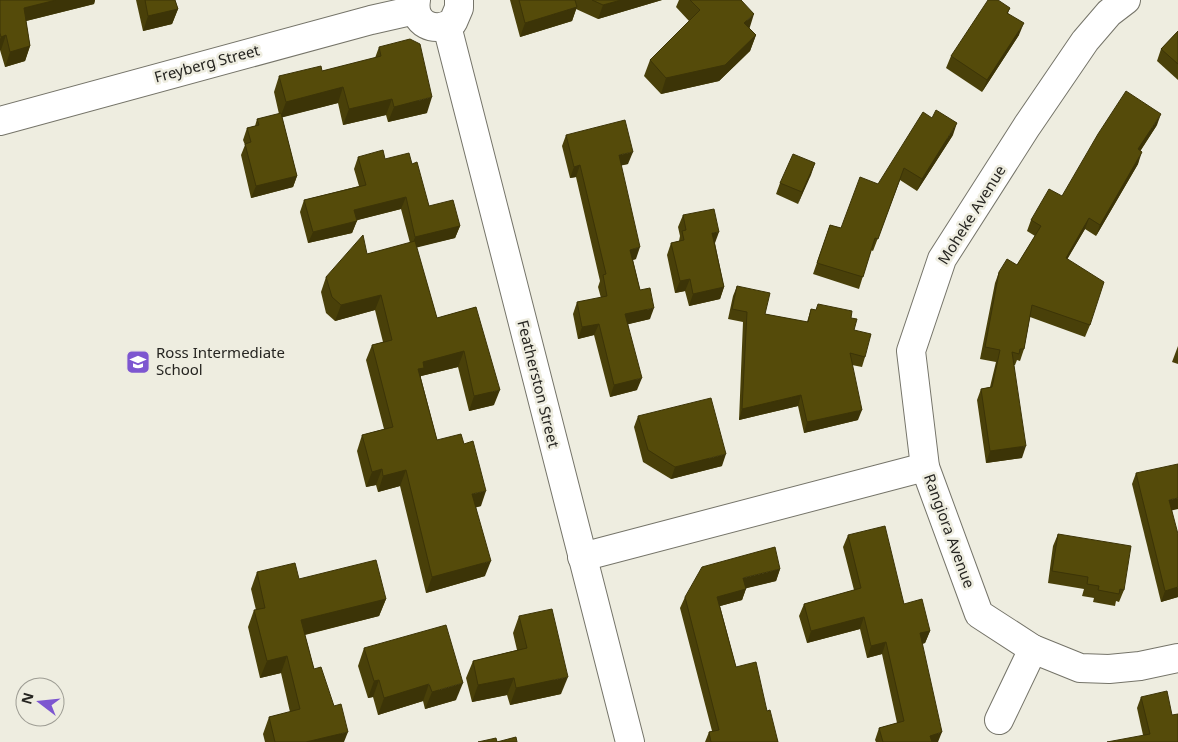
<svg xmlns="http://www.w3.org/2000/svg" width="1178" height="742" font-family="'Noto Sans',sans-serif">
<rect width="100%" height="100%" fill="#eeede0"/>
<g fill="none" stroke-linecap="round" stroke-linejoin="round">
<!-- minor casing -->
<g stroke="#757469" stroke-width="30">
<g id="minor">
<path d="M1126,0L1109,13L1085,41L1027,126L942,259L911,351L925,467L979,614L1033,649L1080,668L1109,669L1140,666L1178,658"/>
<path d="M0,121L371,20L415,10"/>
<path d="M582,557L925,467"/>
<path d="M999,720L1033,649"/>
</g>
</g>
<!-- secondary casing -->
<g stroke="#757469" stroke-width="30">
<g id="secondary">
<path d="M416,0C412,24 435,34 453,22L459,8V0"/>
<path d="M447,26L630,742"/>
</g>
</g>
<!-- minor -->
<use href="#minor" stroke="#fff" stroke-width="28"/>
<!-- secondary -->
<use href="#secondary" stroke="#fff" stroke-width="28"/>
</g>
<!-- wall -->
<g fill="#494009">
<path d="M0,0H95L94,4L26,21L30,46L25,61L5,67L0,50Z"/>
<path d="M136,0H175L178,9L172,24L143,31Z"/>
<path d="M510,0H662L598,19L576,9L572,21L520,37Z"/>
<path d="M679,0H741L749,28L756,35L750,51L719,81L661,94L644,76L650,60L689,21L676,7Z"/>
<path d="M1010,8L1008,13L1019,35L982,92L946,68L951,56Z"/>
<path d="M1178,31V80L1157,61L1161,49Z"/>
<path d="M379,47L427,113L388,122L386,115L343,125L338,103L282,117L297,176L293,187L251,198L241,155L245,145L243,140L247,128L255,126L257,119L279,114L274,92L279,76L322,71L375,58Z"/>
<path d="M1157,125L1140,151L1138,164L1096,236L1085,229L1067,259L1090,325L1085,337L1030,317L1024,349L1020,361L1017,360L1015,365H1014L1022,458L986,463L977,400L981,389L990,387L996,362L980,359L995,283L999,272L1017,265L1035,236L1027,231L1031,220L1062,196Z"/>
<path d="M566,135L628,164L621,165L636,259L633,260L640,290L650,319L628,324L637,390L610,397L594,335L578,339L573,314L577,302L601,298L598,287L600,281L576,177L570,178L562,146Z"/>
<path d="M953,135L917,191L900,180L873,251L871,250L859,289L813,274L830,225L841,228L878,184Z"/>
<path d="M358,157L385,159L412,164L429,206L460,226L455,238L416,247L437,318L476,307L494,405L469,411L458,367L421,376V378L437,440L481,506L476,507L485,576L426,593L400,486L378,492L376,485L366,487L357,451L362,435L384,429L366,360L372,345L383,342L375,310L335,321L326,313L321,292L326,277L367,254L410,243L401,209L357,220L352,233L308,243L300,212L304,200L359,186L354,169Z"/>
<path d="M815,163L798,204L776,194L780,183Z"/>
<path d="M683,215L715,243L724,287L720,299L689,306L685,291L675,293L667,255L671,243L679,241L680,236L678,227Z"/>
<path d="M737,286L765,314L807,322L811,309L851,318L854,330L865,357L862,367L852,365L858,420L804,433L798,406L739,420L743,322L728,319L733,296Z"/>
<path d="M1178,346V364L1172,362Z"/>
<path d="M638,416L722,466L671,479L643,462L634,427Z"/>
<path d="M1136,473L1172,510L1178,597L1161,602L1132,484Z"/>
<path d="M1058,534L1124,590L1119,602L1116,601L1115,606L1093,602L1094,598L1082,596L1084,589L1048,583L1053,546Z"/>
<path d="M848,535L904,604L930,631L925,643L922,644L938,742H876L875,740L879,728L897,723L882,654L867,658L860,629L807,643L799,616L804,604L854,590L843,547Z"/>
<path d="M780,569L776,581L746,588L742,600L720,606L736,667L767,711L778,742H705L709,732L712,731L680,608L685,597Z"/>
<path d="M257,572L299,579L386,599L379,616L305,635L314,669L344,742H265L263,734L269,717L290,712L281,673L260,678L248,627L254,610H256L251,589Z"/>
<path d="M519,616L561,694L510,705L507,695L472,702L466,678L473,661L517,650L513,633Z"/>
<path d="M364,648L456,700L425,709L423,701L378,715L373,697L368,698L358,666Z"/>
<path d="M1141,697L1172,715L1178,742L1143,735L1137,708Z"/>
</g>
<!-- shaded-wall -->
<g fill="#3c3407">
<path d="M56,0H97H95L94,4L18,23L24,8Z"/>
<path d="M621,0H662L598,19L603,5Z"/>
<path d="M577,7L572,21L520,37L525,23Z"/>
<path d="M178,9L172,24L143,31L148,16Z"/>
<path d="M754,14L749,30L744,23Z"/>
<path d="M1024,23L1019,35L982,92L987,80Z"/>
<path d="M6,35L1,50H0V39L1,37Z"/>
<path d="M756,35L750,51L719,81L661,94L666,78Z"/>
<path d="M30,46L25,61L5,67L10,52Z"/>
<path d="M343,87L338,103L280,118L286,102Z"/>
<path d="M432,97L427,113L388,122L394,107Z"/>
<path d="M392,99L386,115L343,125L349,109Z"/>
<path d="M1161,114L1157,125L1134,161L1138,149Z"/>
<path d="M957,123L953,135L917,191L922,179Z"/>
<path d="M633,152L628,164L615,167L619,155Z"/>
<path d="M1142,152L1138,164L1096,236L1100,225Z"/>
<path d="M815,163L811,175L798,204L802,192Z"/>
<path d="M580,165L576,177L570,178L574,167Z"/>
<path d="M297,176L293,187L251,198L256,186Z"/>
<path d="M406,197L401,209L350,222L354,210Z"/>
<path d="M1089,218L1085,229L1061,270L1066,258Z"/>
<path d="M357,221L352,233L308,243L313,232Z"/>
<path d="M460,226L455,238L411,249L415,237Z"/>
<path d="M719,232L715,243L708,245L712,233Z"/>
<path d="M640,247L636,259L626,261L630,250Z"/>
<path d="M690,279L685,291L675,293L680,281Z"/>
<path d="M724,287L720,299L689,306L693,294Z"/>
<path d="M381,295L375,310L335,321L341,305Z"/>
<path d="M654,308L650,319L621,326L625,314Z"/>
<path d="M599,324L594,335L578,339L582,327Z"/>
<path d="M464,351L458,367L421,376L419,383L418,369L423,362Z"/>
<path d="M642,378L637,390L610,397L614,385Z"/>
<path d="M500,390L494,405L469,411L474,396Z"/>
<path d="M801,395L798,406L739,420L742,409Z"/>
<path d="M862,410L858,420L804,433L807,422Z"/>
<path d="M1026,446L1022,458L986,463L990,451Z"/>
<path d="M726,454L722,466L671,479L675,467Z"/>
<path d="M382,469L376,485L366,487L372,472Z"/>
<path d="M406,470L400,486L378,492L383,476Z"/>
<path d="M486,491L481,506L467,510L472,494Z"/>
<path d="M1178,498V509L1165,512L1169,500Z"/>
<path d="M491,561L485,576L426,593L432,577Z"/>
<path d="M780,569L776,581L739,590L743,578Z"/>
<path d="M1178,587V597L1161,602L1165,591Z"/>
<path d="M746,589L742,600L713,608L717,597Z"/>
<path d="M386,599L379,616L295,637L301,620Z"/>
<path d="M864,617L860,629L807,643L811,631Z"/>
<path d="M930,631L925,643L916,645L920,633Z"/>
<path d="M886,642L882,654L867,658L871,646Z"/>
<path d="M287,656L281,673L260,678L267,661Z"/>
<path d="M568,677L561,694L510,705L516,688Z"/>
<path d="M514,678L507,695L472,702L478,685Z"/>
<path d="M379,680L373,697L368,698L374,681Z"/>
<path d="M463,683L456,700L425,709L432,692Z"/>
<path d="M429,684L423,701L378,715L384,698Z"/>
<path d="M348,732L344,742H306Z"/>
<path d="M942,732L938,742H928L930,736Z"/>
</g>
<!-- building -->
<g fill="#554b0a" stroke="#3c3407">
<path d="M0,0H56L24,8L30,46L10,52L6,35L1,37L0,33Z"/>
<path d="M145,0H175L178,9L148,16Z"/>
<path d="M519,0H575L577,7L525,23Z"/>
<path d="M592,0H621L603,5Z"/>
<path d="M690,0H741L754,14L744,23L756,35L725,65L666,78L650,60L700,10Z"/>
<path d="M988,0H998L1010,8L1007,13L1024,23L987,80L951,56Z"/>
<path d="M1178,31V64L1161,49Z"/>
<path d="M410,39L420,44L432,97L394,107L392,99L349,109L343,87L286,102L279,76L321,66L322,71L381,56L379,47Z"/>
<path d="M1126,91L1161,114L1138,149L1142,152L1100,225L1089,218L1066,258L1104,282L1090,325L1032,305L1024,349H1020L1019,354L1012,352L1026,446L990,451L981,389L992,387L1000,350L985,347L999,272L1007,259L1017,265L1041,226L1031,220L1049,189L1062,196L1098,134Z"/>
<path d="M936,110L957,123L922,179L904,168L878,239L875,238L863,277L817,263L830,225L841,228L860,177L878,184L923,112L932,118Z"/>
<path d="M281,113L297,176L256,186L245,144L251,142L247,128L259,125L257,119Z"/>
<path d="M625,120L633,152L619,155L640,247L630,250L640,290L650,288L654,308L625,314L642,378L614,385L599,324L582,327L577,302L607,296L603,275L606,274L580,165L574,167L566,135Z"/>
<path d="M383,150L385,159L409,153L412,164L417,162L429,206L453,200L460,226L415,237L406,197L354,210L357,221L313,232L304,200L366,185L358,157Z"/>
<path d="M793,154L815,163L802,192L780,183Z"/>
<path d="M714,209L719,232L712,233L724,287L693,294L690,279L680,281L671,243L684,240L682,231L686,230L683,215Z"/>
<path d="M363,235L367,254L415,241L437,318L476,307L500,390L474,396L464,351L423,362L424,368L418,369L437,440L461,434L464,444L473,441L486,491L472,494L491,561L432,577L406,470L383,476L382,469L372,472L362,435L393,427L372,345L392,340L381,295L341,305L332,297L326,277Z"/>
<path d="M737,286L770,293L765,314L808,322L811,309L816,310L818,304L852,311L851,318L857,319L854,330L871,334L865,357L850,353L862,410L807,422L801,395L742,409L747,312L732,309Z"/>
<path d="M711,398L726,454L675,467L648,450L638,416Z"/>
<path d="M1178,464V498L1169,500L1178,534V587L1165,591L1136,473Z"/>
<path d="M885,526L904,604L922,599L930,631L920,633L942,732L930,736L932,742H883L879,728L904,721L886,642L871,646L864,617L811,631L804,604L861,588L848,535Z"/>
<path d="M1058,534L1131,546L1124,590L1120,589L1119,594L1098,590L1099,586L1087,584L1088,577L1052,571Z"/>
<path d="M775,547L780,569L743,578L746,589L717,597L736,667L756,662L767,711L770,710L778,742H711L709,732L719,730L685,597L702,567Z"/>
<path d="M376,560L386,599L301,620L314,669L321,667L334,706L341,704L348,732L306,742H275L269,717L300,709L287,656L267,661L254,610L265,608L257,572L295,563L299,579Z"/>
<path d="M552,609L568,677L516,688L514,678L478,685L473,661L527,648L519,616Z"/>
<path d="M446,625L463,683L432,692L429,684L384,698L379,680L374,681L364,648Z"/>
<path d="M1167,691L1172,715L1178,714V742H1107L1150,734L1141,697Z"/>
<path d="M516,737L517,742H478L496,738L497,742Z"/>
</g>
<!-- icons -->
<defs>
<g id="school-square" transform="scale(1.25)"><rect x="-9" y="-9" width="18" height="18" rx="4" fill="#7d56d0" stroke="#eeede0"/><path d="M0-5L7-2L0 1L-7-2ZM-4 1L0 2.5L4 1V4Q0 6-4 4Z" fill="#fff"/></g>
</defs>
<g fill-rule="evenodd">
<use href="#school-square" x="138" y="362"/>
</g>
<g text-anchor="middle" stroke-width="5" stroke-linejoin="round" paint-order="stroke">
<!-- street labels -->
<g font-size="15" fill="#262521" stroke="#eeede0">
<text transform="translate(207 64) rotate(-15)" y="5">Freyberg Street</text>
<text transform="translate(972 215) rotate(-58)" y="5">Moheke Avenue</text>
<text transform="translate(538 384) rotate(76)" y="5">Featherston Street</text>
<text transform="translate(949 531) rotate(70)" y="5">Rangiora Avenue</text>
</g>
<!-- poi labels -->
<g font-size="15" fill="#262521" stroke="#eeede0" text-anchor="start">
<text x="156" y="358">Ross Intermediate<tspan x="156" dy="17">School</tspan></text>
</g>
</g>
<!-- north arrow -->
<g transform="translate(40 702) rotate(286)"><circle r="24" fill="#eeede0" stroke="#9e9d94"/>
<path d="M0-4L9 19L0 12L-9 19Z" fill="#7d56d0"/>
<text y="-8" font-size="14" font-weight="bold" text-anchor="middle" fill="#262521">N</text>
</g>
</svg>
